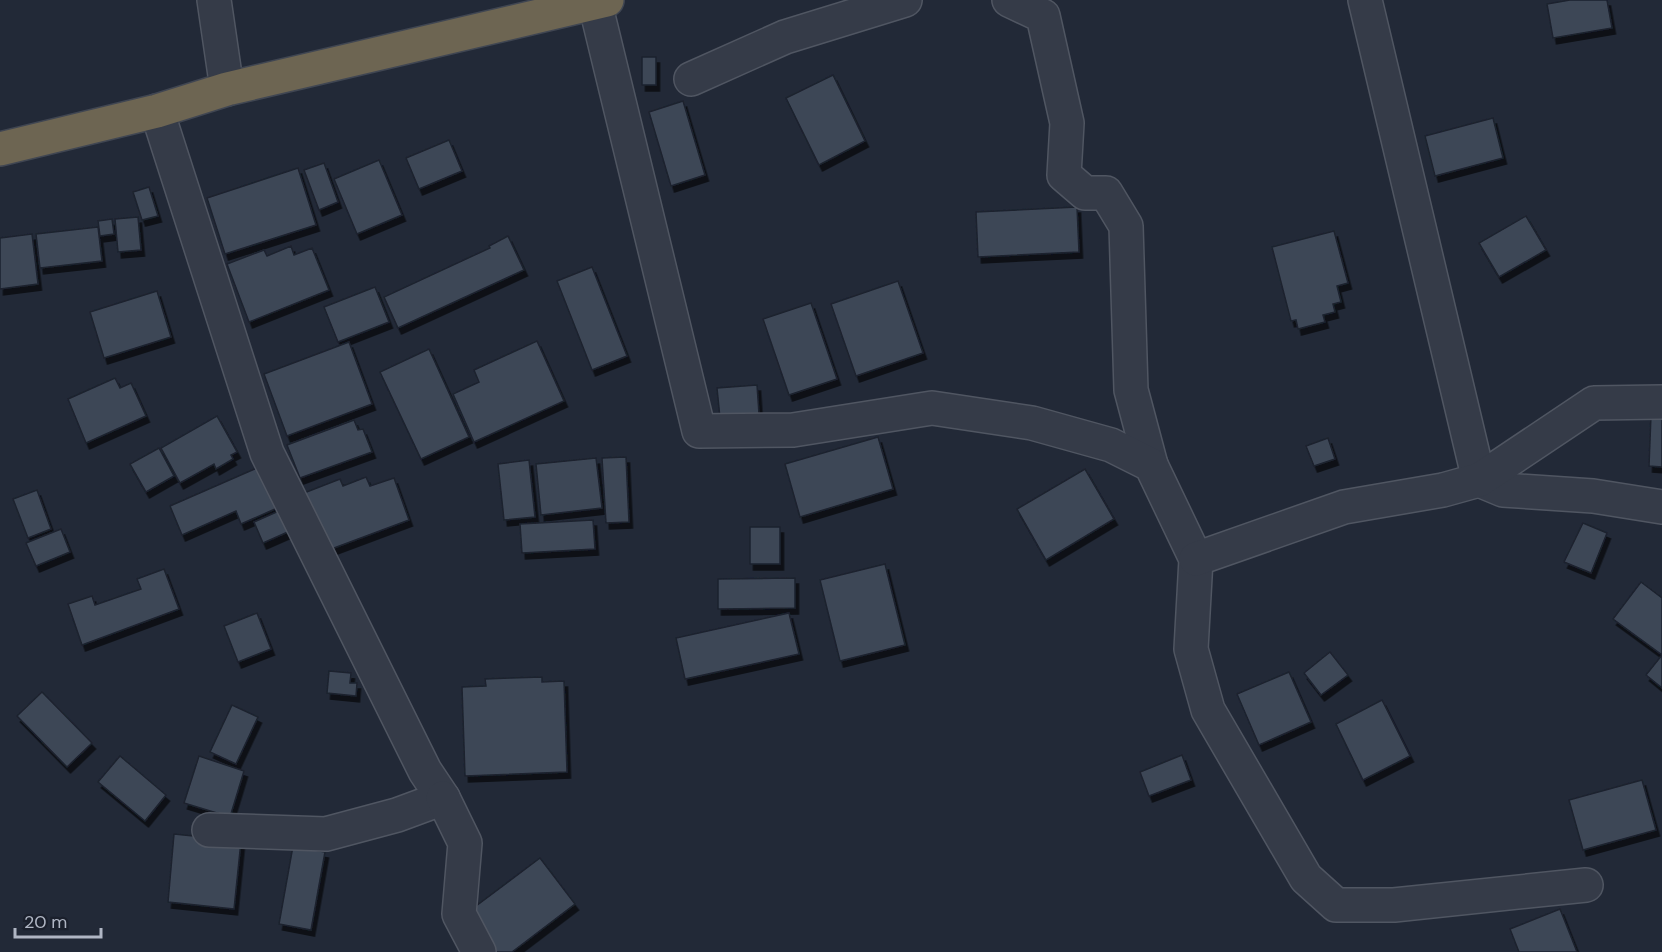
<svg xmlns="http://www.w3.org/2000/svg" width="1662" height="952" font-family="'DM Sans',sans-serif">
<defs>
<filter id="shadow"><feDropShadow dx="3.5" dy="6" stdDeviation="0" flood-color="#0009"/></filter>
</defs>
<rect width="100%" height="100%" fill="#222937"/>
<!-- building -->
<g fill="#3e4757" stroke="#1c222e" stroke-width="1.5" filter="url(#shadow)">
<path d="M1570,0H1607L1612,28L1553,38L1547,4Z"/>
<rect x="642" y="57" width="14" height="28"/>
<path d="M833,75L865,141L819,165L786,98Z"/>
<path d="M683,101L705,175L671,186L649,112Z"/>
<path d="M1493,118L1503,158L1435,176L1425,136Z"/>
<path d="M449,140L462,171L419,189L406,158Z"/>
<path d="M379,160L402,215L357,234L334,179Z"/>
<path d="M324,163L338,202L319,210L304,170Z"/>
<path d="M298,168L316,225L225,254L207,198Z"/>
<path d="M149,187L158,216L142,220L133,192Z"/>
<path d="M1077,207L1079,252L978,257L976,212Z"/>
<path d="M1526,216L1546,250L1499,277L1479,243Z"/>
<path d="M138,217L141,250L118,252L115,219Z"/>
<path d="M112,219L114,234L100,236L98,221Z"/>
<path d="M98,227L102,261L40,268L36,234Z"/>
<path d="M1334,231L1348,283L1337,286L1341,302L1333,304L1335,312L1323,315L1325,322L1298,329L1296,320L1291,321L1272,247Z"/>
<path d="M32,234L38,284L0,289V238Z"/>
<path d="M508,236L524,270L398,328L384,297L490,248L489,246Z"/>
<path d="M291,246L294,255L312,248L329,290L249,322L227,264L264,250L267,256Z"/>
<path d="M592,267L627,356L592,370L557,281Z"/>
<path d="M898,281L923,353L856,376L831,304Z"/>
<path d="M375,287L389,322L338,342L324,307Z"/>
<path d="M157,291L171,337L104,358L90,312Z"/>
<path d="M811,303L837,379L789,395L763,319Z"/>
<path d="M537,341L564,401L474,442L453,394L479,382L474,370Z"/>
<path d="M349,342L372,404L287,436L264,374Z"/>
<path d="M429,349L469,437L421,459L380,372Z"/>
<path d="M115,378L120,388L131,383L146,416L86,443L68,399Z"/>
<path d="M757,385L759,414L720,418L717,388Z"/>
<path d="M1651,415L1662,416V467L1649,466Z"/>
<path d="M217,416L237,452L231,455L233,459L216,469L214,464L180,483L161,448Z"/>
<path d="M354,420L358,430L363,429L372,452L300,478L287,445Z"/>
<path d="M878,437L893,489L800,517L785,464Z"/>
<path d="M1328,438L1335,459L1314,466L1306,446Z"/>
<path d="M159,448L174,476L146,492L130,464Z"/>
<path d="M626,457L629,522L606,523L602,458Z"/>
<path d="M596,458L602,508L541,515L536,464Z"/>
<path d="M529,460L535,517L504,520L498,464Z"/>
<path d="M266,464L284,505L241,524L236,511L182,535L170,506Z"/>
<path d="M1085,469L1114,519L1046,560L1017,509Z"/>
<path d="M366,477L370,486L394,478L409,520L326,551L304,493L340,479L343,486Z"/>
<path d="M37,490L51,529L28,538L13,499Z"/>
<path d="M281,510L290,531L263,543L254,522Z"/>
<path d="M593,520L595,549L522,553L520,524Z"/>
<path d="M1583,523L1607,533L1591,573L1564,562Z"/>
<rect x="750" y="527" width="30" height="37"/>
<path d="M61,529L70,552L36,566L26,543Z"/>
<path d="M885,564L905,645L840,661L820,580Z"/>
<path d="M164,569L179,609L82,645L68,604L92,596L95,605L141,589L137,579Z"/>
<path d="M795,578V608L718,609V579Z"/>
<path d="M1641,582L1662,598V688L1646,675L1662,655L1613,619Z"/>
<path d="M257,613L271,649L238,662L224,626Z"/>
<path d="M789,613L799,654L685,679L676,638Z"/>
<path d="M1330,652L1348,675L1321,695L1304,673Z"/>
<path d="M329,671L351,673L350,683H357L356,696L327,693Z"/>
<path d="M1289,672L1311,722L1259,745L1237,694Z"/>
<path d="M542,677V682L564,681L567,772L465,776L462,687L486,686L485,679Z"/>
<path d="M42,692L92,743L67,767L17,716Z"/>
<path d="M1382,700L1410,756L1363,780L1336,724Z"/>
<path d="M232,705L258,717L236,764L210,752Z"/>
<path d="M1182,755L1191,780L1149,796L1140,772Z"/>
<path d="M120,756L166,795L145,821L98,782Z"/>
<path d="M199,756L244,771L230,817L184,803Z"/>
<path d="M1642,780L1656,830L1583,850L1569,800Z"/>
<path d="M174,834L241,841L234,909L168,902Z"/>
<path d="M293,846L325,852L311,930L279,924Z"/>
<path d="M540,858L575,904L512,952H491L464,915Z"/>
<path d="M1560,909L1577,952H1519L1510,929Z"/>
</g>
<g fill="none" stroke-linecap="round" stroke-linejoin="round">
<!-- street casing -->
<g stroke="#505662" stroke-width="36">
<g id="street">
<path d="M214,0L227,89"/>
<path d="M1009,0L1043,16L1067,123L1064,175L1085,193H1106L1126,226L1131,390L1151,465"/>
<path d="M1365,0L1479,480L1503,490L1593,496L1662,507"/>
<path d="M595,3L699,431L793,430L932,408L1032,423L1111,445L1151,465L1196,559L1191,649L1208,710L1306,878L1336,905H1394L1586,885"/>
<path d="M691,79L785,37L905,0"/>
<path d="M157,111L267,453L425,771L443,798L397,815L326,834L209,830"/>
<path d="M1196,559L1344,507L1443,490L1479,480L1594,403L1662,402"/>
<path d="M443,798L465,843L459,914L479,952"/>
</g>
</g>
<!-- highway casing -->
<g stroke="#404652" stroke-width="36">
<path id="highway" d="M0,149L157,111L227,89L607,0"/>
</g>
<!-- street -->
<use href="#street" stroke="#353b48" stroke-width="33"/>
<!-- highway -->
<use href="#highway" stroke="#6d6552" stroke-width="33"/>
</g>
<!-- scale -->
<path d="M15 928v9h86v-9" fill="none" stroke="#b0b6c4" stroke-width="3"/>
<text x="24" y="928" font-size="18" fill="#b0b6c4" stroke="#1b202c" stroke-width="4.5" paint-order="stroke">20 m</text>
</svg>
